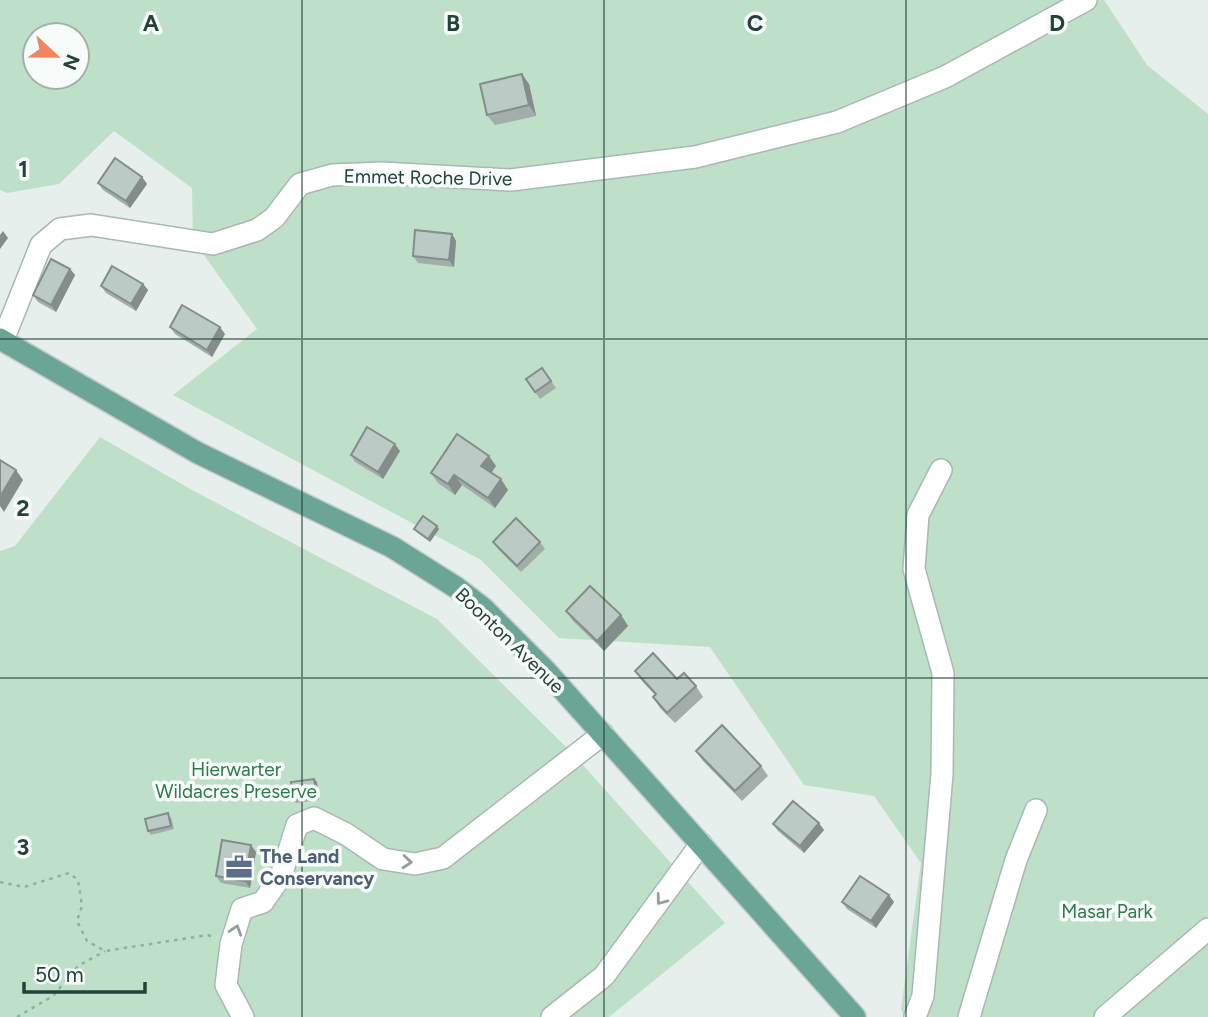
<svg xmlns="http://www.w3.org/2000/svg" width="1208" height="1017" font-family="Figtree,sans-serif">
<rect width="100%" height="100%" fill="#e6efeb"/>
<!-- green -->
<g fill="#bfe0c8" fill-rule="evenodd">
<path d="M0,0H1104L1147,65L1208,114V1017H904L901,1009L921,863L874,796L804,785L710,647L559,638L481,560L173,395L257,329L193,240L192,188L114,131L59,184L7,193L0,190ZM35,35H77V77H35Z"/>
<path d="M100,437L192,490L437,619L572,753L725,923L609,1017H0V551L15,546Z"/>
</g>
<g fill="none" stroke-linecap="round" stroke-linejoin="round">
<!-- minor casing -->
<g stroke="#a8b8b2" stroke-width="24">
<g id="minor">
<path d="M3,340L41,245L60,229L91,225L213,244L257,230L274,218L300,184L332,175L382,173L511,180L695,157L837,122L945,77L1086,0"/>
<path d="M243,1017L226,985L231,944L242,909L263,902L281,876L297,825L314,818L346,834L383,859L415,864L443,858L603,734"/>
<path d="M552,1017L604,976L701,844"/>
<path d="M915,1017L923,996L942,774L943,673L914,569L918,515L941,470"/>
<path d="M969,1017L1016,860L1036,810"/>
<path d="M1105,1017L1208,929"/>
</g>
</g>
<!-- major casing -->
<g stroke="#c2cac8" stroke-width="24">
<path id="major" d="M0,339L198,453L392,547L457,588L483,608L546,671L855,1017"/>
</g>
<!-- path -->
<g stroke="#86b3a5" stroke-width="2.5" stroke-dasharray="3.5 5" stroke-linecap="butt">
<path d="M0,882L24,887L69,873L78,880L82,906L77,921L87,941L105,951L208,935L215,938"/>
<path d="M17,1017L53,996L78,966L105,951"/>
</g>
<!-- minor -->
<use href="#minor" stroke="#fff" stroke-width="21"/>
<!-- major -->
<use href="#major" stroke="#6aa596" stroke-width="21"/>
</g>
<!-- wall -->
<g fill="#a1aea9">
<path d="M529,84L536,116L495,125L487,115Z"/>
<path d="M142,177L147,184L130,208L103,190L98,183Z"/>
<path d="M452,234L456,241L454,267L418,263L413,256Z"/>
<path d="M70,269L75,275L56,312L38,302L33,295Z"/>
<path d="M143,284L148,290L136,311L106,293L101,286Z"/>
<path d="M170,327L225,334L212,357L175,334Z"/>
<path d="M542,368L556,388L540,399L526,379Z"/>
<path d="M400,451L383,479L355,462L351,455Z"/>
<path d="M496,466L491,473L508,490L495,508L462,485L455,495L438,483L431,473Z"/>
<path d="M414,529H439L430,542L417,532Z"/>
<path d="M493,542H540L545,549L521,572L498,549Z"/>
<path d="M566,611L621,615L628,626L604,651L573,621Z"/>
<path d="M635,671L677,679L696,686L703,697L675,723L660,708L653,697L655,695L642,681Z"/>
<path d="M696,751L761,766L768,776L742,801L703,761Z"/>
<path d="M317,782L319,800L296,803L293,800Z"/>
<path d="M171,817L174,829L151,835L148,831Z"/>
<path d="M773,824L824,830L804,853L778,831Z"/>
<path d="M256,852L250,888L221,883L216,876Z"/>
<path d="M842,902H894L876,928L847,909Z"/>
</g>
<!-- shaded-wall -->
<g fill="#838d89">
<path d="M522,74L529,84L536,116L529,105Z"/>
<path d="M142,177L147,184L130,208L126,201Z"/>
<path d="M3,231L8,238L0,249V235Z"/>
<path d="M452,234L456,241L454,267L449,260Z"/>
<path d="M70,269L75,275L56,312L51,305Z"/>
<path d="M143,284L148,290L136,311L131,304Z"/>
<path d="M220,327L225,334L212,357L207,350Z"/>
<path d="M395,444L400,451L383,479L378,472Z"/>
<path d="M489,456L496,466L489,476L481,466Z"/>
<path d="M16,470L23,480L4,512L0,506V497Z"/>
<path d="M454,475L462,485L455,495L448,484Z"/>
<path d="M501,479L508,490L495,508L488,498Z"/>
<path d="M437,526L439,529L430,542L428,539Z"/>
<path d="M621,615L628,626L604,651L597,641Z"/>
<path d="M314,779L317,782L319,800L317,797Z"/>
<path d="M819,823L824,830L804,853L800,846Z"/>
<path d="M251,845L256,852L250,888L245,881Z"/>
<path d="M889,895L894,902L876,928L871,921Z"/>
</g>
<!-- building -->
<g fill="#bbcac4" stroke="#838d89" stroke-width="2">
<path d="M522,74L529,105L487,115L480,84Z"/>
<path d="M115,158L142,177L126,201L98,183Z"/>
<path d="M415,230L452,234L449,260L413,256Z"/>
<path d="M51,259L70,269L51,305L33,295Z"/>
<path d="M112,266L143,284L131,304L101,286Z"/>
<path d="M182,305L220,327L207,350L170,327Z"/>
<path d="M542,368L551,381L535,392L526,379Z"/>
<path d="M367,427L395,444L378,472L351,455Z"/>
<path d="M457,434L489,456L481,466L501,479L488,498L454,475L448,484L431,473Z"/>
<path d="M0,460L16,470L0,497Z"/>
<path d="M423,516L437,526L428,539L414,529Z"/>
<path d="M516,518L540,542L517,566L493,542Z"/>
<path d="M590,586L621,615L597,641L566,611Z"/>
<path d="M653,653L677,679L684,673L696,686L667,713L653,697L656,694L635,671Z"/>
<path d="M722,725L761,766L735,791L696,751Z"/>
<path d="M314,779L317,797L293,800L291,782Z"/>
<path d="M793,801L819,823L800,846L773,824Z"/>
<path d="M168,813L171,826L148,831L145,819Z"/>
<path d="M222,840L251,845L245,881L216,876Z"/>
<path d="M860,876L889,895L871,921L842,902Z"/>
</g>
<!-- one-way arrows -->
<defs><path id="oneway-chevron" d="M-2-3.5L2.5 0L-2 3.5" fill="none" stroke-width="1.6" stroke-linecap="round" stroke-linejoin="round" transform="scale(1.75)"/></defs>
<g stroke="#92a09c">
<use href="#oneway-chevron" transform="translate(407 862) rotate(5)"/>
<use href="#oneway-chevron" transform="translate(661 900) rotate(127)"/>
<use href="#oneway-chevron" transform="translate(236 930) rotate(-72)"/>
</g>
<!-- grid -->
<path fill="none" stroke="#24423a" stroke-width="2" stroke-opacity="0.55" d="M302,0V1017M604,0V1017M906,0V1017M0,339H1208M0,678H1208"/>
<!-- icons -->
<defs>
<g id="office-bare" transform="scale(2.1)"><path d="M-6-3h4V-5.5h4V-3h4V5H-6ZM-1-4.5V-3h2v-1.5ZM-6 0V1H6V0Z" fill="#5c6f8a" stroke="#f7fbf9" stroke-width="2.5" paint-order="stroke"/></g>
</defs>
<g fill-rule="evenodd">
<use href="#office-bare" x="239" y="867"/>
</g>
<g text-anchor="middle" stroke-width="7" stroke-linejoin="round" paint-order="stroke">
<!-- street labels -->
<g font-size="19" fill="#24423a" stroke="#f7fbf9">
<text transform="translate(428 177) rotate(1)" y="7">Emmet Roche Drive</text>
<text transform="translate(510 640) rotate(44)" y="7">Boonton Avenue</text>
</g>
<!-- park labels -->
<g font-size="19" fill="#2d7a4b" stroke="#f7fbf9">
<text x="236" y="776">Hierwarter<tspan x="236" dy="22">Wildacres Preserve</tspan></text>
<text x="1107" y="918">Masar Park</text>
</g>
<!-- service labels -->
<g font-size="19" font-weight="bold" fill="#4e5e75" stroke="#f7fbf9" text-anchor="start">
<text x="260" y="863">The Land<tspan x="260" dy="22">Conservancy</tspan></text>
</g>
</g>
<g font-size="23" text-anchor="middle" font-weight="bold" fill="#24423a" stroke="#f7fbf9" stroke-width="7" stroke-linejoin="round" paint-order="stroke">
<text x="151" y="31">A</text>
<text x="453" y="31">B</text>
<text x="755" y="31">C</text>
<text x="1057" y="31">D</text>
<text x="23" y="177">1</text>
<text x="23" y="516">2</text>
<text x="23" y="855">3</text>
</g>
<!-- north arrow -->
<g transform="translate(56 56) rotate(112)"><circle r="33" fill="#f7fbf9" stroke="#a3b1ad" stroke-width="2"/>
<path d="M0-5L12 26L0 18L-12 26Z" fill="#f4845f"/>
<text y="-10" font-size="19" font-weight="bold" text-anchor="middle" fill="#24423a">N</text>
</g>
<!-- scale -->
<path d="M24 982v10h121v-10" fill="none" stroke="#24423a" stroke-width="3.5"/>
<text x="35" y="982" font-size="21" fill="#24423a" stroke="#f7fbf9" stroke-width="5" paint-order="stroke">50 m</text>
</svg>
